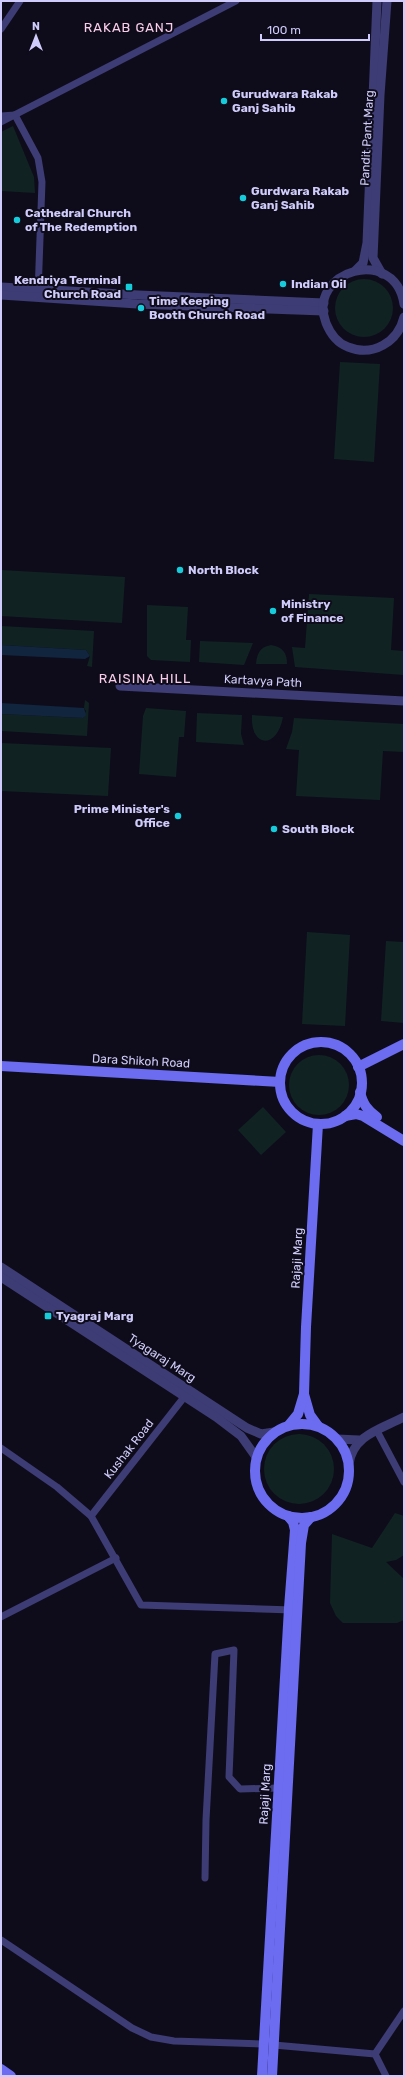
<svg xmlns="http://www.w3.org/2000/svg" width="405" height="2077" font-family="Rubik,sans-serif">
<rect width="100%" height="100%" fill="#0e0c1a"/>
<!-- green -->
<g fill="#102322">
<path d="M13,126L34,177L35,193L1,191V132Z"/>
<circle cx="364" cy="308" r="29"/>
<path d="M340,362L380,364L374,462L334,459Z"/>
<path d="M1,570L125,577L122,623L1,616Z"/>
<path d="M309,594L394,598L391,650L404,651V675L295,667L292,647L305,648Z"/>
<path d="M147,605L188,607L186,640H191L190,662L151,660L147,656Z"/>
<path d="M1,626L94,631L92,667L87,666L90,656L86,650L1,645Z"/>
<path d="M200,641L253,643L244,665L199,662Z"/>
<path d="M271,645C283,647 287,653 287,664H256C257,653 260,647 271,645Z"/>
<path d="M85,700L89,703L87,736L1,731V714L83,718L86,711L84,708Z"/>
<path d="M146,708L186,711L184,737H179L176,777L139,774L143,716Z"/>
<path d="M197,713L242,715L241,734L244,745L196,742Z"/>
<path d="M252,715L283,717C277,750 250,748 252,715Z"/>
<path d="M294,718L404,724V752L383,751L380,800L296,796L299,750L286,749L292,732Z"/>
<path d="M1,743L111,748L108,796L1,791Z"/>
<path d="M307,932L350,935L345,1026L302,1024Z"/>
<path d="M386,941L404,942V1023L381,1021Z"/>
<circle cx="319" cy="1085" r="30"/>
<path d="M263,1107L286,1132L261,1155L238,1130Z"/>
<circle cx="299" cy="1469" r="35"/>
<path d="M395,1513L404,1516V1555L396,1560L386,1562L404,1579V1620L397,1623H343L336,1616L330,1603L332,1534L372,1548Z"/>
</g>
<!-- water -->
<g fill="#11253e">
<path d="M1,645L86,650L90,656L85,659L1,655Z"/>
<path d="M1,703L84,708L86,715L83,718L1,714Z"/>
</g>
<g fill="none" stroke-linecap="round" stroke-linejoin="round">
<!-- minor -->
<g stroke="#3d3c75" stroke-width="7">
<path d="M1,29L20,1"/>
<path d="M1,116L15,115L38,158L42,182L38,294"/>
<path d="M1,122L236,1"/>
<path d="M377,1431L404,1482"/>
<path d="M1,1448L57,1487L91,1516L141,1605L292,1610"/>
<path d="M91,1516L185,1396"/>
<path d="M1,1617L116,1558"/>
<path d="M205,1878L206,1820L215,1654L234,1650L229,1777L240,1789L278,1788"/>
<path d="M1,1940L132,2028L151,2037L174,2041L264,2044"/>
<path d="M274,2045L375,2054"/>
<path d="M386,2076L375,2054L404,2011"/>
</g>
<!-- tertiary -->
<g stroke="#3d3c75" stroke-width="9">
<path d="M356,270L363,263L367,243L377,1"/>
<path d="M382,274L373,258L380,95L387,1"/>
<path d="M1,287L138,295L324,303"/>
<path d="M1,295L137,304L324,311"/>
<path d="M404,304C395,245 306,270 326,323C330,333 337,343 348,347C373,357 398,342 404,317"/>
<path d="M120,686L404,701"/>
<path d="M1,1267L247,1428L261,1434L274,1432"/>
<path d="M1,1277L216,1417L241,1436L256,1457"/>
<path d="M337,1439L359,1440"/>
<path d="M349,1464C353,1435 381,1429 404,1417"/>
</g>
<!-- secondary -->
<g stroke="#6b6cf0" stroke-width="10">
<circle cx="321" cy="1083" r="41"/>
<path d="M1,1066L280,1082"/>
<path d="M358,1067L404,1044"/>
<path d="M360,1092C363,1104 367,1110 377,1117"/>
<path d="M345,1116L356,1114L363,1116L404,1141"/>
<path d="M304,1394L310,1415L318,1426"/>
<circle cx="302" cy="1471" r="47"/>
<path d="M289,1425L298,1414L304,1394L306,1327L318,1124"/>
<path d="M1,2069L11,2076"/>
<path d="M262,2076L289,1608L295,1530L293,1522L288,1516"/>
<path d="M272,2076L301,1543L304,1525L311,1517"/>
</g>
</g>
<!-- markers -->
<g fill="#16ccdb" stroke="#0e0c1a" stroke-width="1.5">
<circle cx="224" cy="101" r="4"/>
<circle cx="243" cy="198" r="4"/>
<circle cx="17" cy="220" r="4"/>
<circle cx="283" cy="284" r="4"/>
<rect x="125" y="283" width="8" height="8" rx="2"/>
<circle cx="141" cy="308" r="4"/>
<circle cx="180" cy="570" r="4"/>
<circle cx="273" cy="611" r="4"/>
<circle cx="178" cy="816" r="4"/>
<circle cx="274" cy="829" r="4"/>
<rect x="44" y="1312" width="8" height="8" rx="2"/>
</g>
<g text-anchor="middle" stroke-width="4" stroke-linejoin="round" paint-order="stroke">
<!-- poi labels -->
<g font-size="12" font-weight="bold" fill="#cfcbfa" stroke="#0e0c1a" text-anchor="start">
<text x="232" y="98">Gurudwara Rakab<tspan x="232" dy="14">Ganj Sahib</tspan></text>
<text x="251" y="195">Gurdwara Rakab<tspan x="251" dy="14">Ganj Sahib</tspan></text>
<text x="25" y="217">Cathedral Church<tspan x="25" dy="14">of The Redemption</tspan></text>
<text x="121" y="284" text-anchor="end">Kendriya Terminal<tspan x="121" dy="14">Church Road</tspan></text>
<text x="291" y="288">Indian Oil</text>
<text x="149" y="305">Time Keeping<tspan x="149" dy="14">Booth Church Road</tspan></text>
<text x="188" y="574">North Block</text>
<text x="281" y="608">Ministry<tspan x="281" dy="14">of Finance</tspan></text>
<text x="170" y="813" text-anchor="end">Prime Minister's<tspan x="170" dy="14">Office</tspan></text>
<text x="282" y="833">South Block</text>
<text x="56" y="1320">Tyagraj Marg</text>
</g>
<!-- street labels -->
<g font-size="12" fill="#cfcbfa" stroke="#0e0c1a">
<text transform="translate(367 138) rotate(-87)" y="4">Pandit Pant Marg</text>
<text transform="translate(263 681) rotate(3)" y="4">Kartavya Path</text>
<text transform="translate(141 1061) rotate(3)" y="4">Dara Shikoh Road</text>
<text transform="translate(297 1258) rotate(-87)" y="4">Rajaji Marg</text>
<text transform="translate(162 1358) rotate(33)" y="4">Tyagaraj Marg</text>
<text transform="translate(129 1449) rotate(-52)" y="4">Kushak Road</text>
<text transform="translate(265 1794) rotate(-87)" y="4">Rajaji Marg</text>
</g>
<!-- neighbourhood labels -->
<g font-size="13" letter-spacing="1" fill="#facdeb" stroke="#0e0c1a">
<text x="129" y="32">RAKAB GANJ</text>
<text x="145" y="683">RAISINA HILL</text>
</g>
</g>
<!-- border -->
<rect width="405" height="2077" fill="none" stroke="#cfcbfa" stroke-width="4"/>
<!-- north arrow -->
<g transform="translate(36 36)" stroke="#0e0c1a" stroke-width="3" paint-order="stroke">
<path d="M0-3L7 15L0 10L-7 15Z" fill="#cfcbfa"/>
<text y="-6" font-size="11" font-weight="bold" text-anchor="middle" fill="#cfcbfa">N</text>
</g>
<!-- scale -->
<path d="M261 34v6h108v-6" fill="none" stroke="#cfcbfa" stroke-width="2"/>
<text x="267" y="34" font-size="12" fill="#cfcbfa" stroke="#0e0c1a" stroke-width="3" paint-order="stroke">100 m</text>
</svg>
